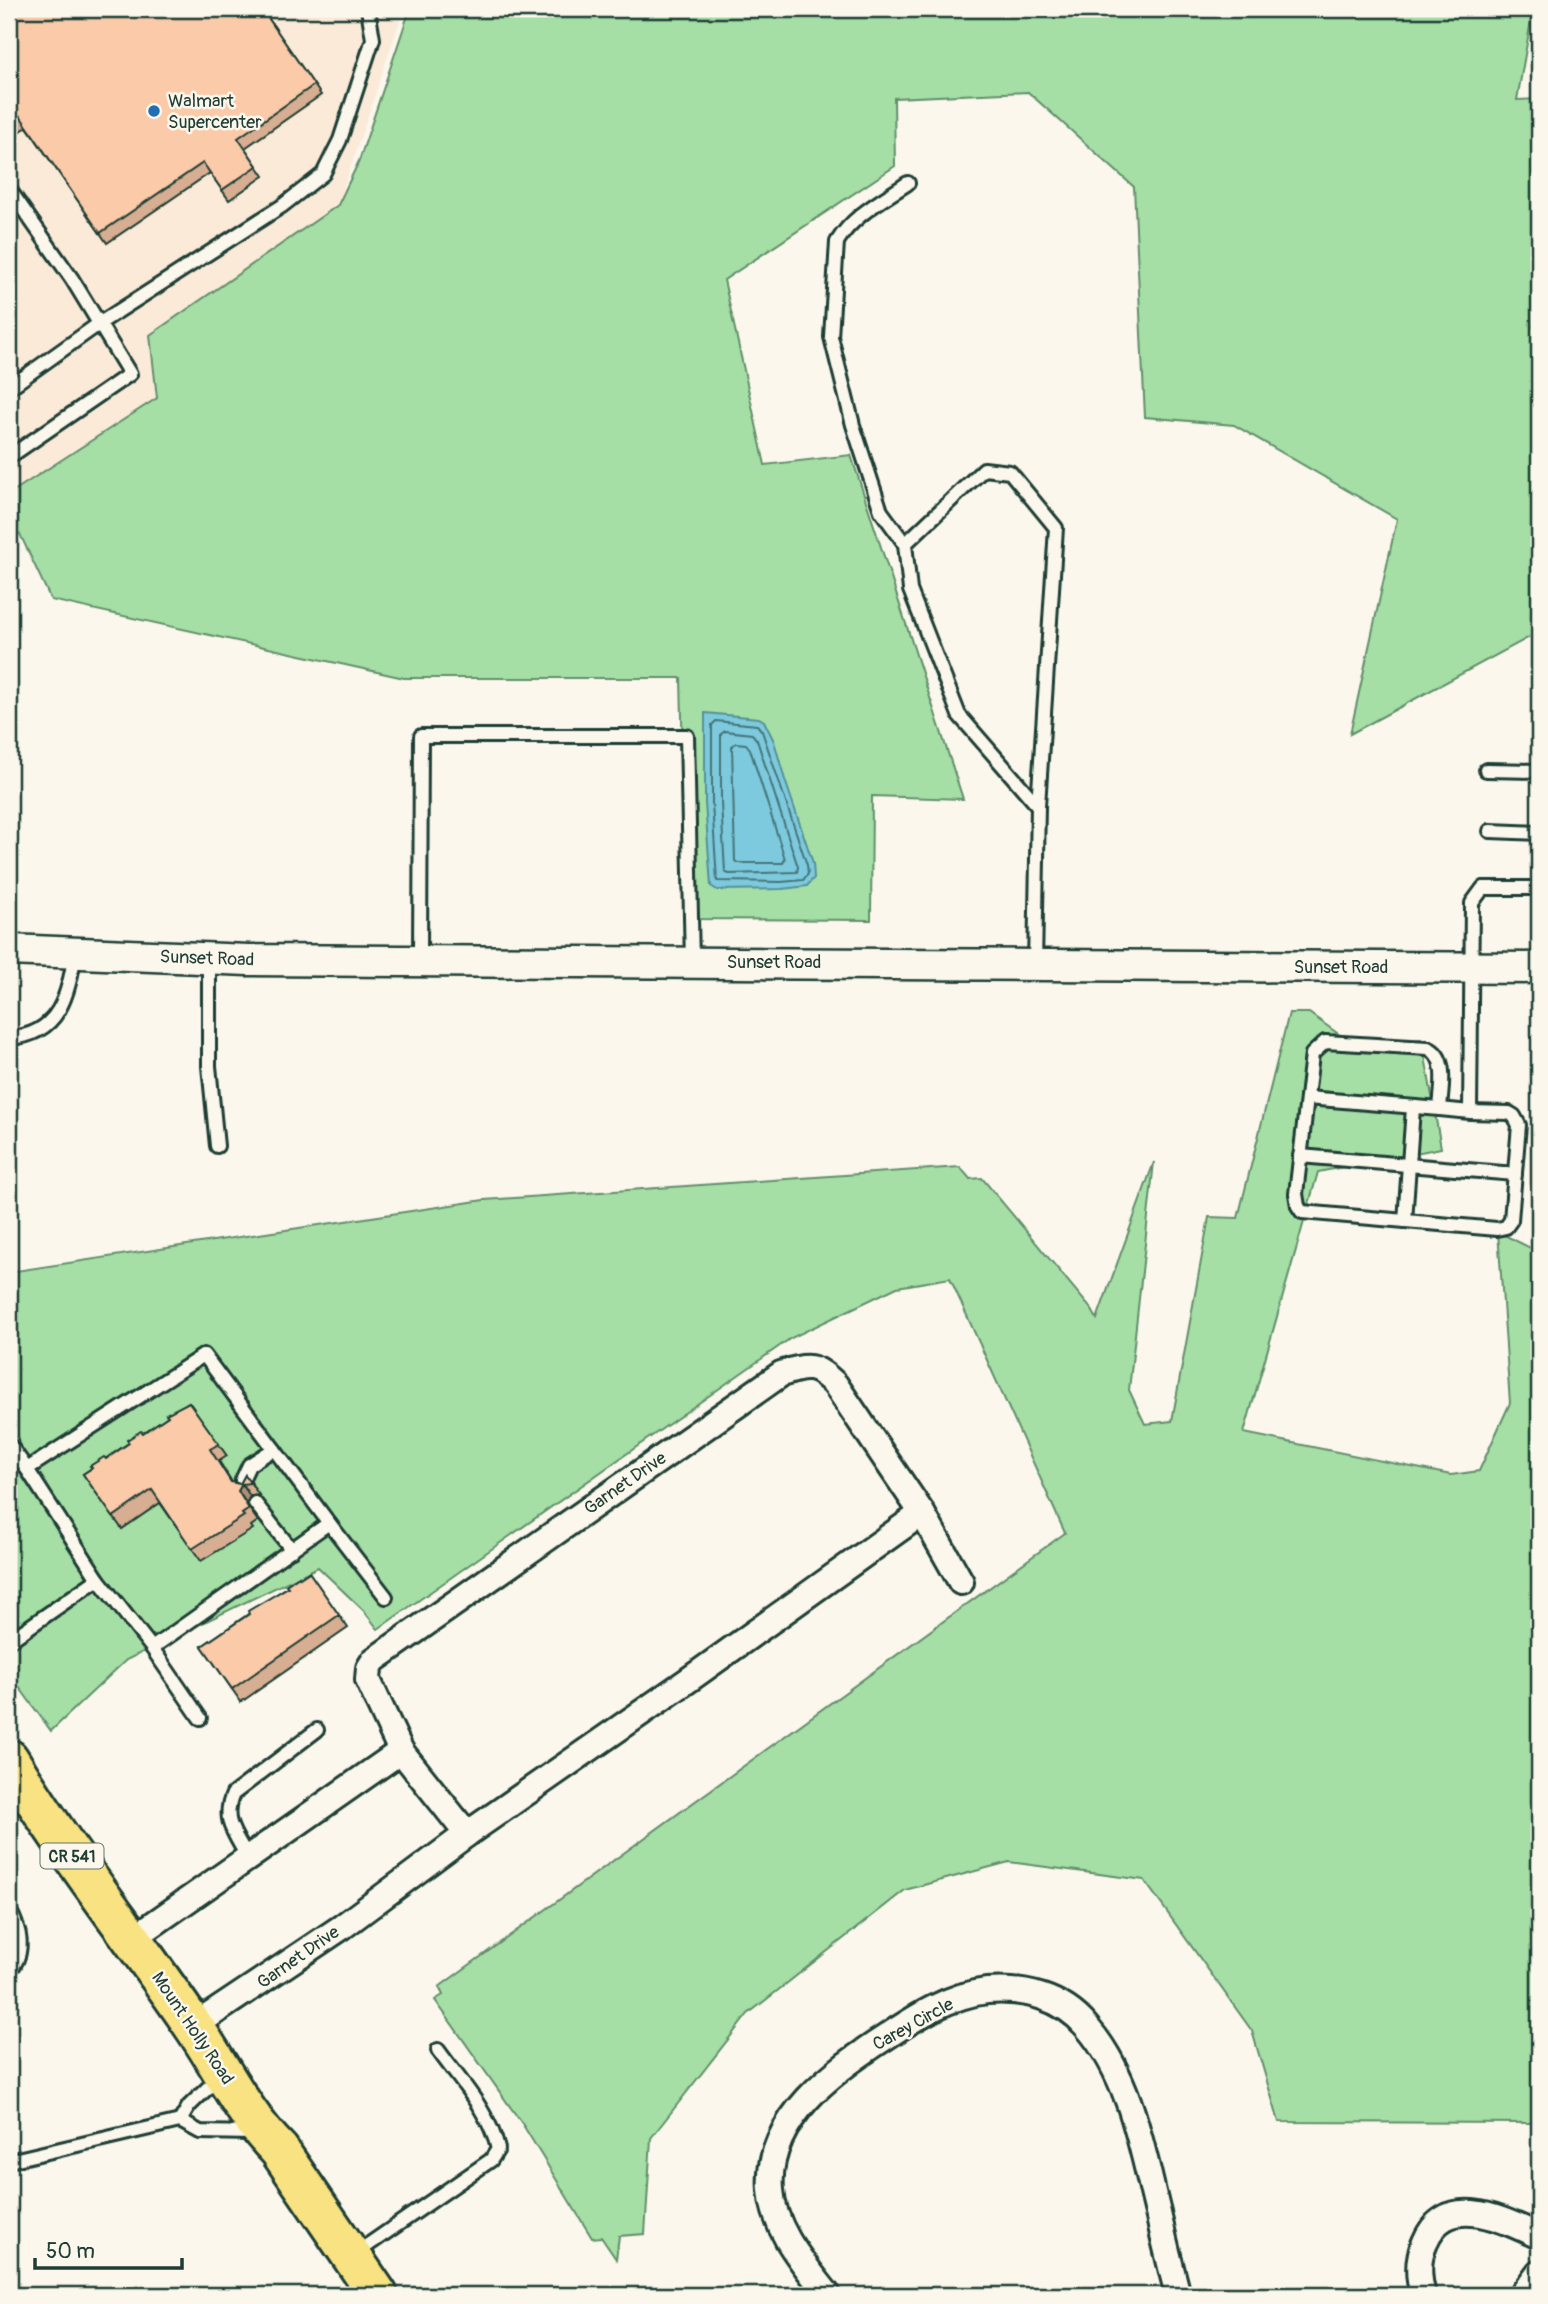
<svg xmlns="http://www.w3.org/2000/svg" width="1548" height="2304" font-family="Pangolin,sans-serif">
<rect width="100%" height="100%" fill="#fbf7ec"/>
<filter id="ink" filterUnits="userSpaceOnUse"><feTurbulence type="fractalNoise" baseFrequency=".0143" numOctaves="2"/><feDisplacementMap in="SourceGraphic" scale="14" xChannelSelector="R" yChannelSelector="G"/><feConvolveMatrix kernelMatrix="1 2 1 2 8 2 1 2 1" color-interpolation-filters="sRGB"/></filter>
<g filter="url(#ink)">
<!-- built -->
<path fill="#fbead8" d="M9,9H401L403,11L338,205L150,335L157,397L9,494Z"/>
<!-- green -->
<g fill="#a5dfa5" stroke="#628e6c" stroke-width="2">
<path d="M410,9H1533L1517,100L1539,99V235L1533,328L1539,331V632L1350,734L1397,519L1234,425L1145,417L1134,187L1028,92L894,98L895,166L724,280L765,465L851,455L963,799L872,796L871,920L687,919L681,678H404L51,600L20,534L9,531V494L157,398L150,335L338,205L359,161Z"/>
<path d="M1289,1013H1309L1354,1045L1422,1039L1441,1148L1318,1172L1244,1433L1451,1475L1479,1471L1510,1403L1498,1232L1539,1252V2123L1279,2122L1252,2031L1144,1880L1009,1862L905,1890L748,2014L651,2138L645,2234L619,2236L616,2259L601,2237L592,2238L523,2125L435,2000L443,1995L439,1987L1065,1533L950,1278L897,1287L791,1338L378,1629L363,1610L318,1567L126,1660L51,1731L9,1673V1272L484,1200L960,1167L970,1179L982,1178L1092,1310L1097,1319L1154,1162L1129,1390L1145,1424L1172,1421L1209,1217L1238,1218Z"/>
</g>
<!-- water -->
<path fill="#7dc9dd" stroke="#579199" stroke-width="2" d="M705,713L759,718L764,721L774,741L785,780L813,863L814,878L807,886L782,889L717,890L711,886L705,803Z"/>
<g fill="none" stroke-linecap="round" stroke-linejoin="round">
<!-- shore -->
<g stroke="#457578" stroke-width="2">
<path d="M716,721L757,725L762,731L807,865L808,874L803,880L781,882L717,881L712,803V725Z"/>
<path d="M725,731L752,734L757,740L798,867L797,872L729,874L725,872L721,803V734Z"/>
<path d="M736,743L746,744L750,749L785,859L783,863H738L735,861L732,746Z"/>
</g>
<!-- service casing -->
<g stroke="#1f3d34" stroke-width="18">
<g id="service">
<path d="M9,189L72,279L130,374L9,457"/>
<path d="M9,388L100,323L282,206L323,174L340,140L373,39L368,9"/>
<path d="M905,544L881,511L853,425L831,337L837,242C853,215 883,200 908,183"/>
<path d="M1486,770L1539,771"/>
<path d="M1490,831L1539,833"/>
<path d="M209,958V1066L217,1146"/>
<path d="M420,960L421,736H687L692,962"/>
<path d="M1035,964L1038,806L1056,528L1010,472L984,469L905,544L910,590L959,715L1038,806"/>
<path d="M9,1038C60,1035 68,995 75,953"/>
<path d="M1307,1098L1440,1109"/>
<path d="M1470,1112L1440,1109C1441,1090 1449,1057 1428,1048L1325,1042L1312,1054L1296,1194L1298,1206L1302,1212L1497,1229L1506,1227L1511,1220L1519,1125L1514,1116L1509,1113L1470,1112L1472,903L1483,888H1539"/>
<path d="M1300,1156L1515,1174"/>
<path d="M1405,1221L1413,1108"/>
<path d="M204,1355L329,1523L152,1648L98,1579L27,1469Z"/>
<path d="M9,1444L27,1469"/>
<path d="M245,1488L242,1480L249,1465L274,1449"/>
<path d="M255,1503L292,1550"/>
<path d="M329,1523L386,1597"/>
<path d="M9,1641L98,1579"/>
<path d="M152,1648L200,1718"/>
<path d="M248,1858C235,1834 221,1820 233,1794L317,1730"/>
<path d="M9,1909C19,1927 25,1947 14,1965L9,1967"/>
<path d="M180,2121L189,2106L219,2077"/>
<path d="M9,2161L180,2121L200,2132L253,2133"/>
<path d="M355,2254L491,2160L498,2149C489,2111 460,2081 438,2050"/>
</g>
</g>
<!-- minor casing -->
<g stroke="#1f3d34" stroke-width="30">
<g id="minor">
<path d="M467,1834L401,1751L368,1680L369,1668L374,1660L781,1374C808,1365 814,1364 835,1384L922,1513L961,1582"/>
<path d="M132,1939L401,1751"/>
<path d="M194,2026L342,1927L467,1834L687,1681L922,1513"/>
<path d="M828,2295C804,2264 774,2231 771,2190C765,2119 835,2070 886,2037C916,2017 950,1995 987,1991C1024,1988 1062,1997 1087,2027C1131,2078 1142,2149 1158,2213C1164,2240 1171,2268 1178,2295"/>
<path d="M1423,2295C1418,2277 1417,2259 1425,2242C1447,2190 1503,2220 1539,2236"/>
<path d="M1522,2295L1539,2272"/>
</g>
</g>
<!-- tertiary casing -->
<g stroke="#1f3d34" stroke-width="35">
<path id="tertiary" d="M9,950L248,960L1539,968"/>
</g>
<!-- trunk casing -->
<g stroke="#1f3d34" stroke-width="44">
<path id="trunk" d="M9,1759C65,1852 133,1937 194,2027C222,2068 244,2115 279,2150L378,2295"/>
</g>
<!-- service -->
<use href="#service" stroke="#fbf7ec" stroke-width="12"/>
<!-- minor -->
<use href="#minor" stroke="#fbf7ec" stroke-width="24"/>
<!-- tertiary -->
<use href="#tertiary" stroke="#fbf7ec" stroke-width="30"/>
<!-- trunk -->
<use href="#trunk" stroke="#f8e281" stroke-width="38"/>
</g>
<!-- wall -->
<g fill="#d7ae91" stroke="#1f3d34" stroke-width="2">
<path d="M9,9H262L321,95L245,148L264,176L229,200L210,173L107,243L27,127L9,139Z"/>
<path d="M189,1402L227,1456L219,1461L232,1482L240,1484L245,1475L259,1495L250,1496L246,1504L258,1521L251,1526L253,1529L201,1561L160,1503L122,1529L83,1474Z"/>
<path d="M309,1572L348,1628L241,1702L202,1646Z"/>
</g>
<!-- shaded-wall -->
<path fill="#af8d76" stroke="#1f3d34" stroke-width="2" d="M242,1484L250,1496L246,1504L258,1521L238,1491Z"/>
<!-- building -->
<g fill="#facaa9" stroke="#1f3d34" stroke-width="2">
<path d="M9,9H262L314,85L238,138L257,166L222,190L203,163L100,233L20,116L9,124Z"/>
<path d="M189,1402L219,1444L210,1449L231,1482L240,1484L245,1475L250,1483L242,1484L238,1491L249,1509L242,1514L244,1516L192,1549L152,1490L113,1517L83,1474L92,1468L90,1466L104,1457L106,1459L129,1443L127,1440L141,1431L143,1433L168,1416L166,1414Z"/>
<path d="M309,1572L339,1615L232,1689L202,1646L249,1614L248,1611L288,1587L286,1585L299,1576L300,1578Z"/>
</g>
</g>
<!-- markers -->
<circle fill="#1f6fb2" stroke="#fbf7ec" stroke-width="2.5" cx="154" cy="111" r="7"/>
<g text-anchor="middle" stroke-width="5" stroke-linejoin="round" paint-order="stroke">
<!-- shield labels -->
<rect fill="#fbf7ec" stroke="#61756b" stroke-width="2" x="40.5" y="1843.5" width="63" height="25" rx="5"/>
<g font-size="16" font-weight="bold" fill="#1f3d34">
<text x="72" y="1862">CR 541</text>
</g>
<!-- poi labels -->
<g font-size="18" fill="#1f3d34" stroke="#fbf7ec" text-anchor="start">
<text x="168" y="107">Walmart<tspan x="168" dy="21">Supercenter</tspan></text>
</g>
<!-- street labels -->
<g font-size="18" fill="#1f3d34" stroke="#fbf7ec">
<text transform="translate(207 958) rotate(2)" y="6">Sunset Road</text>
<text x="774" y="968">Sunset Road</text>
<text x="1341" y="973">Sunset Road</text>
<text transform="translate(625 1483) rotate(-35)" y="6">Garnet Drive</text>
<text transform="translate(298 1957) rotate(-35)" y="6">Garnet Drive</text>
<text transform="translate(913 2024) rotate(-29)" y="6">Carey Circle</text>
<text transform="translate(193 2028) rotate(56)" y="6">Mount Holly Road</text>
</g>
</g>
<!-- margin -->
<rect width="1548" height="2304" fill="none" stroke="#fbf7ec" stroke-width="35"/>
<rect x="18" y="18" width="1513" height="2269" fill="none" stroke="#1f3d34" stroke-width="2.5" filter="url(#ink)"/>
<!-- scale -->
<path d="M35 2258v10h147v-10" fill="none" stroke="#1f3d34" stroke-width="3.5"/>
<text x="46" y="2258" font-size="21" fill="#1f3d34" stroke="#fbf7ec" stroke-width="5" paint-order="stroke">50 m</text>
</svg>
